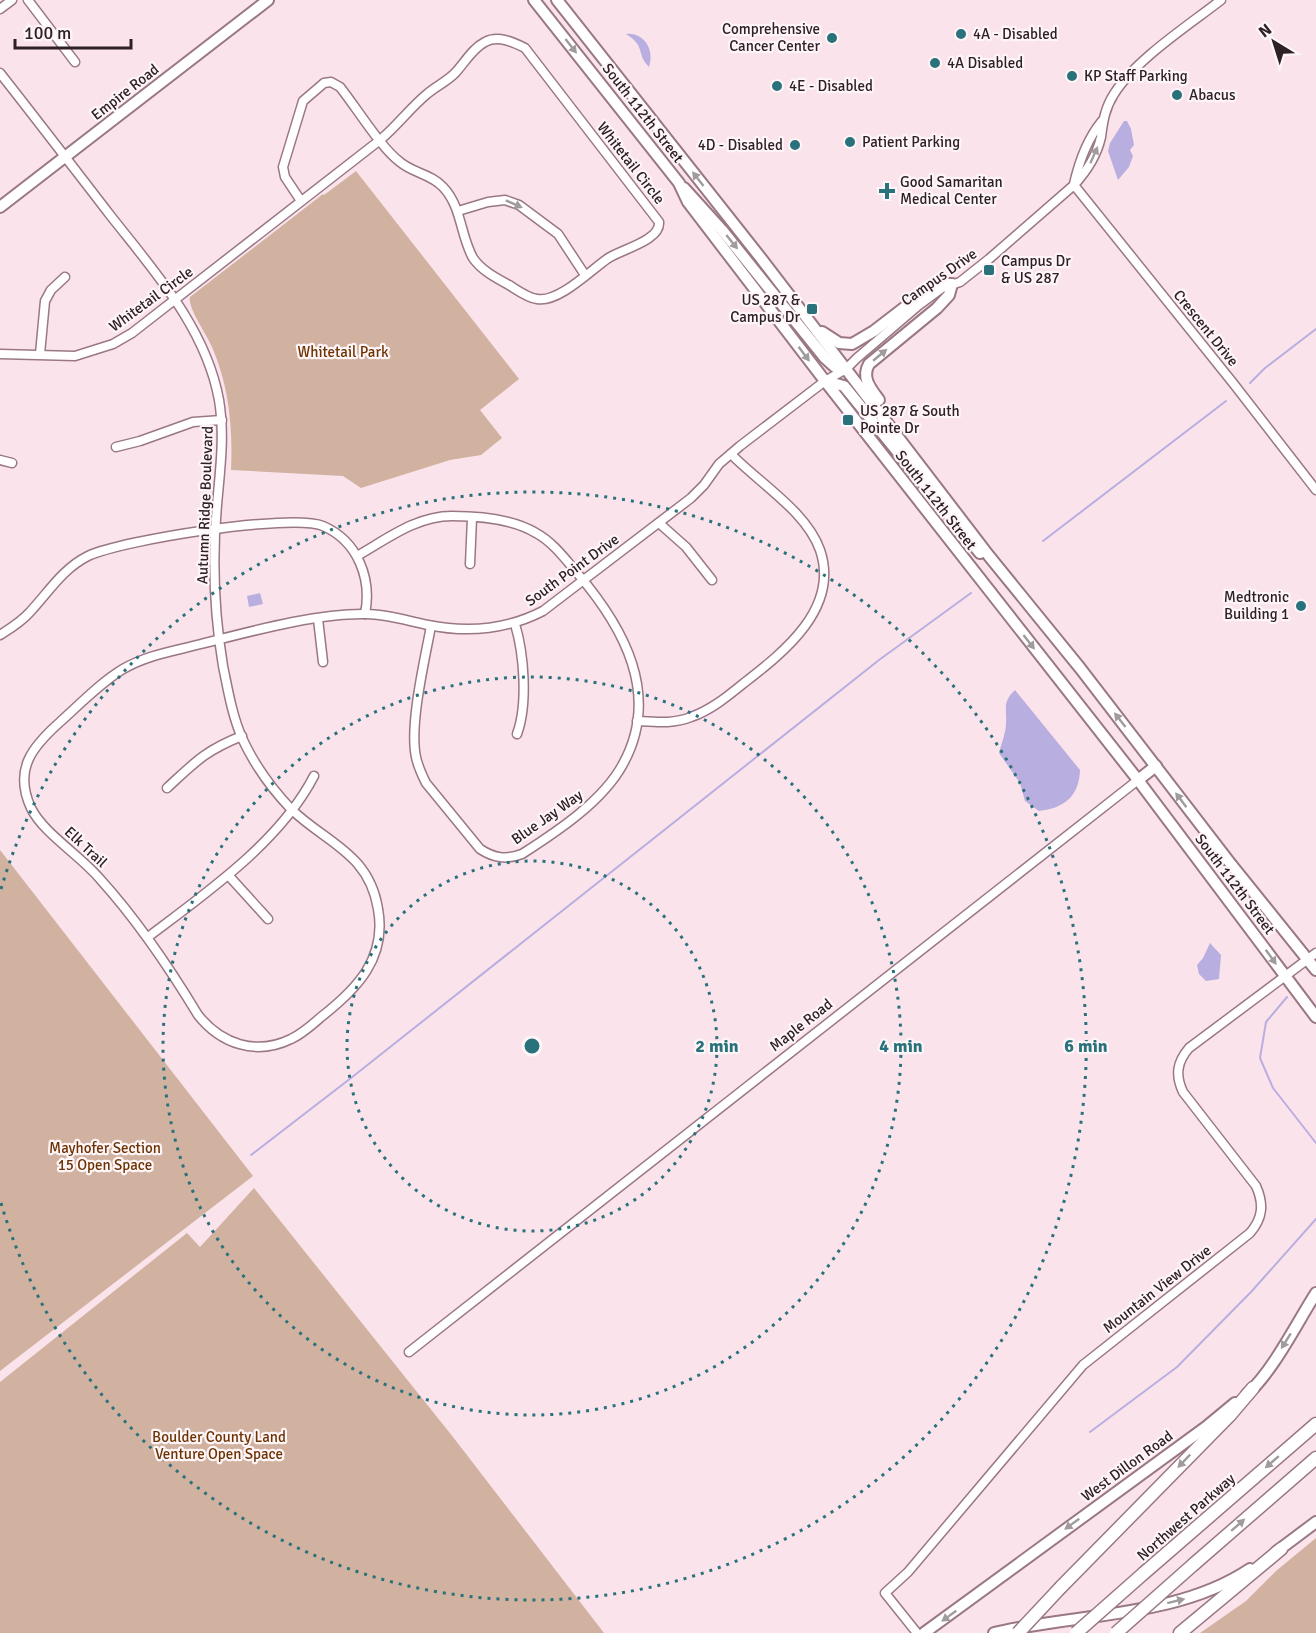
<svg xmlns="http://www.w3.org/2000/svg" width="1316" height="1633" font-family="Signika,sans-serif">
<rect width="100%" height="100%" fill="#fbe3ec"/>
<!-- green -->
<g fill="#d1b19f">
<path d="M356,171L519,379L480,410L502,438L481,455L450,460L361,488L343,476L231,470C233,428 229,386 212,347C207,335 187,307 190,297L323,194L324,195Z"/>
<path d="M0,850L253,1176L0,1371Z"/>
<path d="M254,1188L453,1437L604,1633H0V1382L187,1233L200,1247Z"/>
<path d="M1316,1538V1633H1200L1246,1601L1276,1571Z"/>
</g>
<!-- water -->
<g fill="#b8aedf">
<path d="M626,34C644,32 655,50 649,67C636,54 646,46 626,34Z"/>
<path d="M1124,121H1127L1131,129L1134,145L1130,150L1133,156L1129,167L1118,180L1108,151L1110,143Z"/>
<path d="M260,593L263,604L249,607L247,596Z"/>
<path d="M1015,690L1080,770C1079,797 1064,808 1039,811L1025,801L1020,783L999,753C1001,744 1006,733 1006,723C1007,708 1002,702 1015,690Z"/>
<path d="M1210,943L1221,955L1219,979L1206,981L1199,974L1197,965L1203,958Z"/>
</g>
<g fill="none" stroke-linecap="round" stroke-linejoin="round">
<!-- stream -->
<g stroke="#b8aedf" stroke-width="2">
<path d="M1250,383L1265,368L1316,329"/>
<path d="M1043,541L1226,401"/>
<path d="M1287,997L1266,1022L1260,1058L1273,1088L1316,1143"/>
<path d="M251,1155L351,1078L879,660L971,593"/>
<path d="M1090,1432L1177,1367L1251,1292L1316,1219"/>
</g>
<!-- minor casing -->
<g stroke="#9a7785" stroke-width="11">
<g id="minor">
<path d="M28,0L75,62"/>
<path d="M0,9L12,0"/>
<path d="M0,73C37,120 73,167 110,215C154,271 206,328 219,400C225,436 220,470 217,505C212,559 214,612 223,666C228,690 232,715 242,738C254,764 271,788 291,809C326,843 369,853 378,909C387,958 357,989 321,1017C312,1025 302,1034 291,1039C256,1056 221,1044 198,1015C169,967 138,921 100,879C81,856 43,833 31,808C13,769 33,746 60,722C80,704 100,683 123,669C147,655 174,651 201,644C249,632 316,613 366,614C387,614 408,621 428,625C468,633 506,630 543,611L691,498L704,485L719,464L740,446L825,381L846,369L857,358L919,305L942,288L960,282L989,259L1074,185C1086,172 1097,155 1101,137C1103,121 1105,108 1114,94C1135,60 1189,25 1221,0"/>
<path d="M1074,184C1079,162 1088,138 1102,121"/>
<path d="M1074,185L1233,383L1316,490"/>
<path d="M458,211L488,202L505,200L519,205L558,234L585,275"/>
<path d="M0,354L75,356L113,344L132,333L380,140C397,126 410,108 427,94C436,86 448,81 456,72C465,62 473,48 485,42C498,35 513,42 525,48L659,222C661,241 619,250 607,259C590,271 558,303 537,299C528,298 517,290 509,285C496,278 481,270 473,258C460,235 462,207 443,187C431,174 413,173 400,162C381,148 356,107 340,87L331,82L324,83L303,101L283,167L285,177L301,201"/>
<path d="M40,354L45,301L51,290L65,277"/>
<path d="M116,447L140,441L193,422L222,420"/>
<path d="M0,460L12,463"/>
<path d="M659,523L686,547L712,580"/>
<path d="M357,556C387,539 416,516 452,516C479,516 513,519 536,533C553,542 566,560 578,574C624,628 661,695 623,764C603,801 558,831 522,854C506,860 494,858 480,849L426,783C422,775 418,767 416,757C409,725 425,659 431,626"/>
<path d="M470,564L472,518"/>
<path d="M318,619L323,662"/>
<path d="M515,624C524,654 528,704 517,734"/>
<path d="M0,635C11,628 21,622 29,613C48,593 62,569 88,556C122,540 291,513 323,526C358,541 372,579 365,614"/>
<path d="M637,721C656,722 674,724 691,717C711,710 728,696 744,683C784,652 840,608 820,550C806,511 759,483 731,454"/>
<path d="M167,788C194,763 206,750 242,736"/>
<path d="M229,876L268,919"/>
<path d="M148,937C206,893 280,842 314,776"/>
<path d="M409,1352L1138,780"/>
<path d="M917,1633L885,1593L908,1572L1083,1365L1250,1233C1263,1218 1264,1204 1256,1186L1183,1092C1175,1075 1177,1062 1189,1048L1316,953"/>
</g>
</g>
<!-- major casing -->
<g stroke="#9a7785" stroke-width="14">
<g id="major">
<path d="M534,0L679,183L688,202L825,381L1138,780L1316,1017"/>
<path d="M557,0L760,257L989,556L1080,668L1230,863L1316,970"/>
<path d="M684,188L722,230L825,358L835,367L846,369"/>
<path d="M0,207L268,0"/>
<path d="M822,332L839,343L852,344L874,331L935,284H952L949,295L937,308L869,364C861,378 871,389 879,400"/>
<path d="M825,381L844,386L980,553"/>
<path d="M1138,780L1156,766"/>
<path d="M1247,1394C1272,1373 1298,1321 1316,1293"/>
<path d="M1276,1552L1316,1522"/>
<path d="M924,1633L1206,1427L1235,1403"/>
<path d="M994,1633C1077,1613 1177,1618 1250,1569"/>
</g>
</g>
<!-- highway casing -->
<g stroke="#9a7785" stroke-width="15">
<g id="highway">
<path d="M1194,1564L1316,1458"/>
<path d="M1144,1573L1316,1424"/>
<path d="M1061,1587L1230,1415L1253,1388"/>
<path d="M1180,1633L1281,1549"/>
</g>
</g>
<!-- minor -->
<use href="#minor" stroke="#fff" stroke-width="8"/>
<!-- major -->
<use href="#major" stroke="#fff" stroke-width="10"/>
<!-- highway -->
<use href="#highway" stroke="#fff" stroke-width="12"/>
<!-- highway-bridge casing -->
<g stroke="#9a7785" stroke-width="15" stroke-linecap="butt">
<g id="highway-bridge">
<path d="M1018,1633L1061,1587"/>
<path d="M1076,1633L1144,1573"/>
<path d="M1116,1633L1194,1564"/>
</g>
</g>
<!-- highway-bridge -->
<use href="#highway-bridge" stroke="#fff" stroke-width="12"/>
</g>
<!-- one-way arrows -->
<defs><path id="oneway-solid" d="M-6-.8H1V-3.2L6.5 0L1 3.2V.8H-6Z" transform="scale(1.5)"/></defs>
<g fill="#a19b9d">
<use href="#oneway-solid" transform="translate(571 46) rotate(52)"/>
<use href="#oneway-solid" transform="translate(1094 155) rotate(-66)"/>
<use href="#oneway-solid" transform="translate(698 179) rotate(-128)"/>
<use href="#oneway-solid" transform="translate(514 204) rotate(24)"/>
<use href="#oneway-solid" transform="translate(732 242) rotate(51)"/>
<use href="#oneway-solid" transform="translate(804 354) rotate(53)"/>
<use href="#oneway-solid" transform="translate(880 355) rotate(-40)"/>
<use href="#oneway-solid" transform="translate(1029 642) rotate(52)"/>
<use href="#oneway-solid" transform="translate(1120 720) rotate(-128)"/>
<use href="#oneway-solid" transform="translate(1181 800) rotate(-127)"/>
<use href="#oneway-solid" transform="translate(1271 957) rotate(54)"/>
<use href="#oneway-solid" transform="translate(1286 1341) rotate(122)"/>
<use href="#oneway-solid" transform="translate(1184 1461) rotate(134)"/>
<use href="#oneway-solid" transform="translate(1272 1462) rotate(139)"/>
<use href="#oneway-solid" transform="translate(1072 1524) rotate(144)"/>
<use href="#oneway-solid" transform="translate(1238 1525) rotate(-41)"/>
<use href="#oneway-solid" transform="translate(1176 1601) rotate(-14)"/>
<use href="#oneway-solid" transform="translate(949 1616) rotate(144)"/>
</g>
<!-- distance rings -->
<g fill="none" stroke="#29727b" stroke-width="3" stroke-dasharray="3 6">
<circle cx="532" cy="1046" r="185"/>
<circle cx="532" cy="1046" r="369"/>
<path d="M1 889A554 554 0 1 1 1 1203"/>
</g>
<!-- markers -->
<g fill="#29727b" stroke="#fdf5f8" stroke-width="2">
<circle cx="961" cy="34" r="6"/>
<circle cx="832" cy="38" r="6"/>
<circle cx="935" cy="63" r="6"/>
<circle cx="1072" cy="76" r="6"/>
<circle cx="777" cy="86" r="6"/>
<circle cx="1177" cy="95" r="6"/>
<circle cx="850" cy="142" r="6"/>
<circle cx="795" cy="145" r="6"/>
<path d="M884 182h6v6h6v6h-6v6h-6v-6h-6v-6h6z"/>
<rect x="983" y="264" width="12" height="12" rx="3"/>
<rect x="806" y="303" width="12" height="12" rx="3"/>
<rect x="842" y="414" width="12" height="12" rx="3"/>
<circle cx="1301" cy="606" r="6"/>
</g>
<g text-anchor="middle" stroke-width="4.5" stroke-linejoin="round" paint-order="stroke">
<!-- poi labels -->
<g font-size="15" fill="#2e2025" stroke="#fdf5f8" text-anchor="start">
<text x="820" y="34" text-anchor="end">Comprehensive<tspan x="820" dy="17">Cancer Center</tspan></text>
<text x="973" y="39">4A - Disabled</text>
<text x="947" y="68">4A Disabled</text>
<text x="1084" y="81">KP Staff Parking</text>
<text x="789" y="91">4E - Disabled</text>
<text x="1189" y="100">Abacus</text>
<text x="862" y="147">Patient Parking</text>
<text x="783" y="150" text-anchor="end">4D - Disabled</text>
<text x="900" y="187">Good Samaritan<tspan x="900" dy="17">Medical Center</tspan></text>
<text x="1001" y="266">Campus Dr<tspan x="1001" dy="17">&amp; US 287</tspan></text>
<text x="800" y="305" text-anchor="end">US 287 &amp;<tspan x="800" dy="17">Campus Dr</tspan></text>
<text x="860" y="416">US 287 &amp; South<tspan x="860" dy="17">Pointe Dr</tspan></text>
<text x="1289" y="602" text-anchor="end">Medtronic<tspan x="1289" dy="17">Building 1</tspan></text>
</g>
<!-- street labels -->
<g font-size="15" fill="#2e2025" stroke="#fdf5f8">
<text transform="translate(125 92) rotate(-38)" y="5">Empire Road</text>
<text transform="translate(643 113) rotate(52)" y="5">South 112th Street</text>
<text transform="translate(631 163) rotate(52)" y="5">Whitetail Circle</text>
<text transform="translate(939 277) rotate(-35)" y="5">Campus Drive</text>
<text transform="translate(151 299) rotate(-36)" y="5">Whitetail Circle</text>
<text transform="translate(1206 328) rotate(51)" y="5">Crescent Drive</text>
<text transform="translate(936 500) rotate(52)" y="5">South 112th Street</text>
<text transform="translate(205 505) rotate(-88)" y="5">Autumn Ridge Boulevard</text>
<text transform="translate(572 570) rotate(-36)" y="5">South Point Drive</text>
<text transform="translate(547 817) rotate(-35)" y="5">Blue Jay Way</text>
<text transform="translate(86 847) rotate(43)" y="5">Elk Trail</text>
<text transform="translate(1235 884) rotate(53)" y="5">South 112th Street</text>
<text transform="translate(801 1025) rotate(-38)" y="5">Maple Road</text>
<text transform="translate(1157 1289) rotate(-38)" y="5">Mountain View Drive</text>
<text transform="translate(1127 1466) rotate(-36)" y="5">West Dillon Road</text>
<text transform="translate(1186 1517) rotate(-41)" y="5">Northwest Parkway</text>
</g>
<!-- park labels -->
<g font-size="15" fill="#6e3200" stroke="#fdf5f8">
<text x="343" y="357">Whitetail Park</text>
<text x="105" y="1153">Mayhofer Section<tspan x="105" dy="17">15 Open Space</tspan></text>
<text x="219" y="1442">Boulder County Land<tspan x="219" dy="17">Venture Open Space</tspan></text>
</g>
</g>
<circle cx="532" cy="1046" r="9" fill="#29727b" stroke="#fdf5f8" stroke-width="3"/>
<g font-size="18" text-anchor="middle" font-weight="bold" fill="#29727b" stroke="#fdf5f8" stroke-width="4.5" stroke-linejoin="round" paint-order="stroke">
<text x="717" y="1052">2 min</text>
<text x="901" y="1052">4 min</text>
<text x="1086" y="1052">6 min</text>
</g>
<!-- north arrow -->
<g transform="translate(1274 42) rotate(322)" stroke="#fdf5f8" stroke-width="4.5" paint-order="stroke">
<path d="M0-4.5L10 22L0 15L-10 22Z" fill="#2e2025"/>
<text y="-9" font-size="16" font-weight="bold" text-anchor="middle" fill="#2e2025">N</text>
</g>
<!-- scale -->
<path d="M15 39v9h116v-9" fill="none" stroke="#2e2025" stroke-width="3"/>
<text x="24" y="39" font-size="18" fill="#2e2025" stroke="#fdf5f8" stroke-width="4.5" paint-order="stroke">100 m</text>
</svg>
